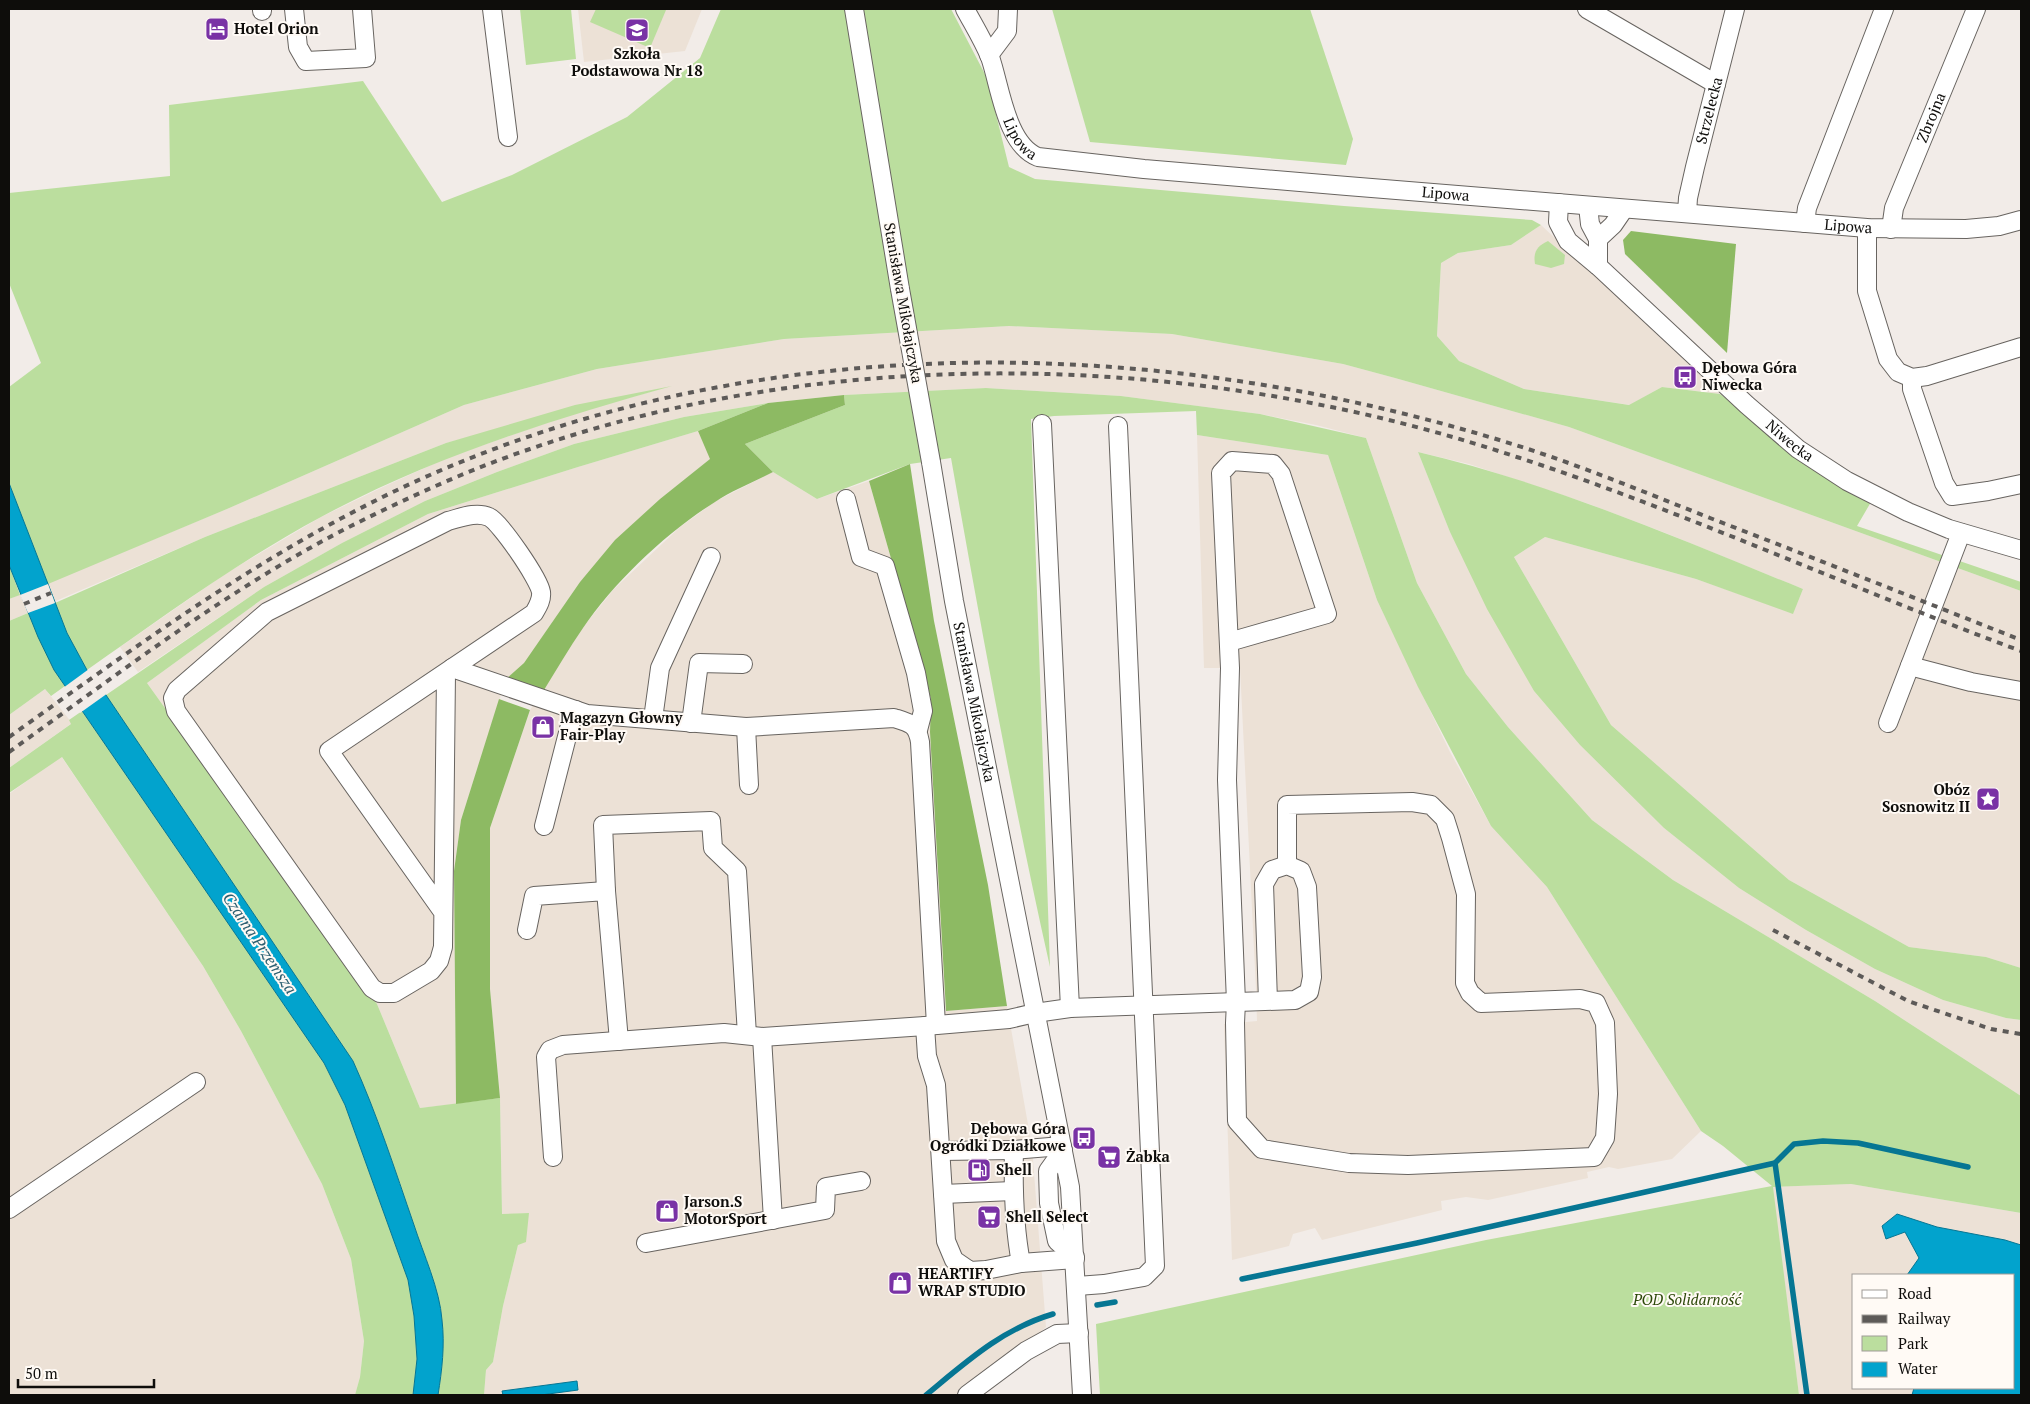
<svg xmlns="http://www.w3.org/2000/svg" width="2030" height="1404" font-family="'PT Serif',serif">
<rect width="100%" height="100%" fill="#f2ece8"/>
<!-- built -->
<g fill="#ece1d6" fill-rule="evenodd">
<path d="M578,9H702L685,51L584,62Z"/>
<path d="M1541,225L1720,394L1662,387L1630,405L1524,389L1459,361L1437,336L1441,263L1458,253L1511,245Z"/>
<path d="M1009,326L1172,334L1343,364L1395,378L1569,427L2021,591V968L1986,957L1909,947L1789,880L1611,725L1514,557L1545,537L1696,579L1793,613L1803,589L1663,532L1589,504L1469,464L1418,452L1450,532L1534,691L1580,745L1664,828L1739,888L1806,930L1875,969L1943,1000L2006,1018L2021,1020V1096L1875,1001L1673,880L1592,820L1508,727L1466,674L1417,583L1366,438L1316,425L1260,414L1121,396L986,388L844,395L768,403L684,417L574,444L497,472L425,501L342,543L264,587L138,672L120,647L225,574L321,517L385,486L449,457L572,414L664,388L446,443L205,537L9,621V599L227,509L464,405L597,369L784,339Z"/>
<path d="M698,431L711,459L660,499L580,582L524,664L506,679L461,820L454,871L456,1104L420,1108L377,1004L147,683L261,600L428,514L578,467Z"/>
<path d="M1197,435L1328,455L1377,600L1450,752L1491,826L1547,887L1701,1131L1672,1159L1618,1169L1609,1167L1587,1172L1588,1178L1488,1200L1466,1197L1441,1201L1442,1210L1322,1240L1315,1228L1293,1234L1289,1246L1232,1260L1224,1024L1257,1021L1256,989L1240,668H1204Z"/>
<path d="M773,472L817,499L869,481L931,699L930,732L946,1011L1007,1006L1032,1147L1046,1327L972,1395H484L486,1370L493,1362L503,1306L518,1245L529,1213L502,1215L500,1098L490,989V828L530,710L583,627L614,589L680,527L716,501Z"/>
<path d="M45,689L72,723L9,768V715Z"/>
<path d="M61,756L203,966L241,1031L322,1184L351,1259L364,1341L360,1377L355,1395H9V794Z"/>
<path d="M1851,1184L2021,1213V1395H1799L1772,1187ZM1854,1275H2014V1388H1854Z"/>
</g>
<!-- green -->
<g fill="#bbde9e">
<path d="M520,9H571L576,59L526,65Z"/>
<path d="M596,9H663L666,10L650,48L590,22Z"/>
<path d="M721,9H951L987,78L1009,167L1035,179L1344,206L1532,220L1541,225L1511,245L1458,253L1441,263L1437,336L1459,361L1524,389L1629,405L1662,387L1720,394L1853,493L1871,502L1857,526L2021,582V591L1569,427L1395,378L1343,364L1172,334L1009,326L784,339L597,369L464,405L227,509L48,584L9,483V387L41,363L9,283V193L170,176L169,105L363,81L442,202L512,175L627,117L700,58Z"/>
<path d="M1052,9H1310L1353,139L1346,165L1090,142Z"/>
<path d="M1548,241L1565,255L1564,264L1551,268L1535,264C1533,252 1537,246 1548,241Z"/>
<path d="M672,386C551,420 432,457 321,517C239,561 163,617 87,670L67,633L55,603L205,537L446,443L575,405Z"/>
<path d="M986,388L1121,396L1260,414L1366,438L1417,583L1466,674L1508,727L1592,820L1673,880L1875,1001L2021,1096V1213L1851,1184L1773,1187L1799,1395H1100L1096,1324L1486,1240L1772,1186L1723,1146L1701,1131L1547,887L1491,826L1418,687L1377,600L1328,455L1197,435L1196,411L1054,416L1031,419L1050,967C1012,798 981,628 951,458L910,464L817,499L773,472L745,444L845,405L844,395Z"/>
<path d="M768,403L698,431L578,467L428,514L261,600L147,683L377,1004L420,1108L500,1098L502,1214L529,1213L526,1242L518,1245L503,1306L493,1362L486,1370L484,1395H438C442,1370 445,1345 442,1320C440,1290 423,1253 414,1225C395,1170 377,1114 353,1061L106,695L264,587L342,543L425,501L497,472L574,444L684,417Z"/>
<path d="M1418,452C1551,483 1677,538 1803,589L1793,614L1696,579L1545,537L1514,557L1611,725L1789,880L1909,947L1986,957L2021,968V1020L2006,1018L1943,1000L1875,969L1806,930L1739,888L1664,828L1580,745L1534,691L1487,609L1450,532Z"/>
<path d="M9,565L20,595L9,599Z"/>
<path d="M28,613L54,670L65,686L51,696L45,689L9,715V621Z"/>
<path d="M82,711L324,1063L345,1105L408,1280L414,1316L417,1359L413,1395H355L360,1377L364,1341L351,1259L322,1184L241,1031L203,966L62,757L9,793V768L71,724L69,720Z"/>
</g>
<!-- forest -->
<g fill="#8dba63">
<path d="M1631,231L1736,244L1727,353L1625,254L1623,240Z"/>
<path d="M844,395L845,405L745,444L773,472C754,482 733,490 715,502C668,531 614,582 583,628C569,648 557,669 544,690L506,679L524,663L580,582L615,540L660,499L710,459L698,431L768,403Z"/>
<path d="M910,464L934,621L988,885L1007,1006L946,1011L930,732L931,699L869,481Z"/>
<path d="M499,699L530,710L490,828V989L500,1098L456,1104L454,871L461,820Z"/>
</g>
<!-- water -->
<g fill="#02a3cd" stroke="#067693">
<path d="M9,483L67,633L87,670L106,695L353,1061C377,1114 395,1170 414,1225C423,1253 440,1290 442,1320C445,1345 442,1370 438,1395H413L417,1359L414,1316L408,1280L345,1105L324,1063L65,686L54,670L38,637L9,565Z"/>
<path d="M1897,1214L1937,1227L2005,1240L2021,1245V1395H1912L1914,1388H2014V1275H1907L1919,1258L1905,1232L1886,1239L1882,1226Z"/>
<path d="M577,1381L578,1390L541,1395H503L502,1391Z"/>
</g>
<!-- pier -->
<g fill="#f2ece8">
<path d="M48,584L55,603L28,613L20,595Z"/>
<path d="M89,669L108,693L80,713L63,688Z"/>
</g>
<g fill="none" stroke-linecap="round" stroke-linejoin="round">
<!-- stream -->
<g stroke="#067693" stroke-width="5.5">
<path d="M1775,1163L1807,1395"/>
<path d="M1242,1279L1417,1243L1775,1163L1794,1144L1823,1141L1858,1143L1968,1167"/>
<path d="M1097,1305L1115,1302"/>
<path d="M926,1395C966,1362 1002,1329 1053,1314"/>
</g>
<!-- minor casing -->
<g stroke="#686460" stroke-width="20">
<g id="minor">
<path d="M262,9V11"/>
<path d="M294,9L298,47L306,61L366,58L362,9"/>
<path d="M492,9L508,137"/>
<path d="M854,9L900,289"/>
<path id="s1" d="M965,9C973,24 983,40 990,57C1000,85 1006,145 1038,157L1144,169L1347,186L1867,228L1966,229L1999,226L2021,220"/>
<path d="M1587,9L1716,84"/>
<path d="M989,55L1007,31L1008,9"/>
<path id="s2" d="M1559,203L1558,222L1568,241L1598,266L1747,405L1798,449L1847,481L1908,512L1949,529L2021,550"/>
<path d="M1588,206L1590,224L1598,239V266"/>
<path id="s3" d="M1687,213L1688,198L1695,167L1735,9"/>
<path d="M1805,223L1807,208L1884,9"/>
<path d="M1867,228V291L1888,359L1898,372L1912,378L1927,376L2021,347"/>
<path id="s4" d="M1891,229L1894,208L1976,9"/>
<path d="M1598,239L1613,225L1624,209"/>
<path d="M1912,378V389L1944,483L1952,496L1988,491L2021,484"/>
<path d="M1042,424L1070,1008"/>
<path id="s5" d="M931,462L954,601L1070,1187L1082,1395"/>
<path d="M846,499L861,557L885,566L916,673L923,711L918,730"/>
<path d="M1229,642L1327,614L1281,474L1273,464L1232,461L1221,473L1230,668L1227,780L1236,1002L1235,1023L1237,1121L1262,1149L1349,1163L1408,1165L1594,1157L1605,1138L1608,1094L1605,1023L1596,1003L1580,999L1481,1003L1470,993L1465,983L1466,894L1451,838L1445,819L1431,805L1412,802L1287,805V865"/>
<path d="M1910,666L1971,682L2021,691"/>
<path d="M452,668L587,714L746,727L894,718C910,723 917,724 920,742L936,1025"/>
<path d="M653,719L660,668L711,557"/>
<path d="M691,723L699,663L743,664"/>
<path d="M1888,723L1961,533"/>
<path d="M746,727L749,785"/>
<path d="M544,826L570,725L576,710"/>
<path d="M606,891L603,825L711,821L713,848L737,871L747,1035"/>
<path d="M443,912L329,751L534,613C538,606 542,600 541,592C539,579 500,522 489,517C476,511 460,518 448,521L267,612L177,690L173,698L176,711L372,988L380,993H394L431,971L439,961L443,947L446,673"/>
<path d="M527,930L534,896L606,891L619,1041"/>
<path d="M925,1026L927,1056L936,1085L946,1241L954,1260L970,1271L986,1270L1021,1263L1075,1259"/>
<path d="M762,1037L773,1220"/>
<path d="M1014,1150C1013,1188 1014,1226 1021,1263"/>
<path d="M1063,1150L1048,1171L1049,1203L1057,1241L1075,1257"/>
<path d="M941,1151L1014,1150L1062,1146"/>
<path d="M553,1157L546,1057L550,1050L563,1045L724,1033L762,1037L925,1026L1009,1019L1035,1013L1070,1008L1295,1000L1309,992L1312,977L1307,887L1301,871L1287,865L1272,870L1264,884L1268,1001"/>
<path d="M943,1194L1013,1191"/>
<path d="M9,1209L196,1082"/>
<path d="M646,1243L825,1210L826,1187L861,1181"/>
<path d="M1077,1286L1104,1284L1144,1277L1155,1266L1118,426"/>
<path d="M967,1395L1026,1351L1057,1334L1079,1333"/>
</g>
</g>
<!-- minor -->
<use href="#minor" stroke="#fff" stroke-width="18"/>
<!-- rail -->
<g stroke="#5d5a58" stroke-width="4" stroke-dasharray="6 6" stroke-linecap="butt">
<path d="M24,604L51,593"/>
<path d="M9,737C144,641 277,542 430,475C774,324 1175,335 1528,449C1589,469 1649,494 1710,518C1814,558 1917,599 2021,640"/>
<path d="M9,752C118,674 231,587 351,526C409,497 468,470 530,449C827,346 1177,352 1476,444C1662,501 1839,584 2021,651"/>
<path d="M1773,930L1908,1001L1991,1029L2021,1034"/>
</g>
<!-- minor-bridge casing -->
<g stroke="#686460" stroke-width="20" stroke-linecap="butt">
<path id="minor-bridge" d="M900,289L931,462"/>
</g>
<!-- minor-bridge -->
<use href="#minor-bridge" stroke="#fff" stroke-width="18"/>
</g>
<!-- icons -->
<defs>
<g id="hotel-square" transform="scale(1.25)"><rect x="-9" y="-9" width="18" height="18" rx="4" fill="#7932a5" stroke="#fffaf5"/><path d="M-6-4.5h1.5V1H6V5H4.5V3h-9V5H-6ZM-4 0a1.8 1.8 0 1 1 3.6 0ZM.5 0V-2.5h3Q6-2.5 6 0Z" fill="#fff"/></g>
<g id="school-square" transform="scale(1.25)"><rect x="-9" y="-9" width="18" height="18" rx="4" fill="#7932a5" stroke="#fffaf5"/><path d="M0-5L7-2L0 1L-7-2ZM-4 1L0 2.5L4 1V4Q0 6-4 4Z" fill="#fff"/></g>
<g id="bus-square" transform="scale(1.25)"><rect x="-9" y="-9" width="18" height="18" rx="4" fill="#7932a5" stroke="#fffaf5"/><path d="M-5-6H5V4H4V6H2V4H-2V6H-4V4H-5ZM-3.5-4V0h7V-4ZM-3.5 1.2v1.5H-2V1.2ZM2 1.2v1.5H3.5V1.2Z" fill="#fff"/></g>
<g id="shop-square" transform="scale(1.25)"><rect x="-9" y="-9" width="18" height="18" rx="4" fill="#7932a5" stroke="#fffaf5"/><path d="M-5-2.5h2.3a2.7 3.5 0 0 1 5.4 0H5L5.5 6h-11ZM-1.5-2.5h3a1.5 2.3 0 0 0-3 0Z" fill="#fff"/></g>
<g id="sight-square" transform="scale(1.25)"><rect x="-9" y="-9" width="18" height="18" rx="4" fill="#7932a5" stroke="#fffaf5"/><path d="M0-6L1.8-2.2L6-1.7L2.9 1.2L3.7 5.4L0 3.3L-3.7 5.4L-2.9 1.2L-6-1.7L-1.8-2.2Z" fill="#fff"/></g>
<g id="supermarket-square" transform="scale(1.25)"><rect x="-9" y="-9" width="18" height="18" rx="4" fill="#7932a5" stroke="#fffaf5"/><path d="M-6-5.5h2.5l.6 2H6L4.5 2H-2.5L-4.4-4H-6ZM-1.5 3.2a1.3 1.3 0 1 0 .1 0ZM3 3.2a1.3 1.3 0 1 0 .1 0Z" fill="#fff"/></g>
<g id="fuel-square" transform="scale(1.25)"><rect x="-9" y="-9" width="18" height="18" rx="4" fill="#7932a5" stroke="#fffaf5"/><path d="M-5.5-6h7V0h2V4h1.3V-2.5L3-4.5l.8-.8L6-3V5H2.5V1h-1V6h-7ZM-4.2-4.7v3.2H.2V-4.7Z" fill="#fff"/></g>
</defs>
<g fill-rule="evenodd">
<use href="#hotel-square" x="217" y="29"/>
<use href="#school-square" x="637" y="30"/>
<use href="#bus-square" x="1685" y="377"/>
<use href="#shop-square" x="543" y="727"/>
<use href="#sight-square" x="1988" y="799"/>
<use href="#bus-square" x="1084" y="1138"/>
<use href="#supermarket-square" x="1109" y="1157"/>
<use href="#fuel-square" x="979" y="1170"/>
<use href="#shop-square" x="667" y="1211"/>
<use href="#supermarket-square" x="989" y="1217"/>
<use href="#shop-square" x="900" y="1283"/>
</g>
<g text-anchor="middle" stroke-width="4" stroke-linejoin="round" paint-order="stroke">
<!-- poi labels -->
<g font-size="15" font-weight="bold" fill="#0e0d0b" stroke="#fffaf5" text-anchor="start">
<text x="234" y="34">Hotel Orion</text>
<text x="637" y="59" text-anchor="middle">Szkoła<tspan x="637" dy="17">Podstawowa Nr 18</tspan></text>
<text x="1702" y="373">Dębowa Góra<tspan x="1702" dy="17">Niwecka</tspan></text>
<text x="560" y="723">Magazyn Głowny<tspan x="560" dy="17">Fair-Play</tspan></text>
<text x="1970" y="795" text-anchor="end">Obóz<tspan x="1970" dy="17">Sosnowitz II</tspan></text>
<text x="1066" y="1134" text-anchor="end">Dębowa Góra<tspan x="1066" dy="17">Ogródki Działkowe</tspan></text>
<text x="1126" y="1162">Żabka</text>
<text x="996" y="1175">Shell</text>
<text x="684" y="1207">Jarson.S<tspan x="684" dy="17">MotorSport</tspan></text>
<text x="1006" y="1222">Shell Select</text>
<text x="918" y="1279">HEARTIFY<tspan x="918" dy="17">WRAP STUDIO</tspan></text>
</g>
<!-- street labels -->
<g font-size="15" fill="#0e0d0b" stroke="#fffaf5">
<text dy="5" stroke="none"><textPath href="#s3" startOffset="105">Strzelecka</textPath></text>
<text dy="5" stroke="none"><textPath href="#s4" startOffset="119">Zbrojna</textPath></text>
<text dy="5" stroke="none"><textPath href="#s1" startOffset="142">Lipowa</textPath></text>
<text dy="5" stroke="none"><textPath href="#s1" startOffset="578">Lipowa</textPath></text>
<text dy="5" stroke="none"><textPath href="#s1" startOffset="982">Lipowa</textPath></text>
<text transform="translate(903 303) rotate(80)" y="5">Stanisława Mikołajczyka</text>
<text dy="5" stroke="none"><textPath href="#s2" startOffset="339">Niwecka</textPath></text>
<text dy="5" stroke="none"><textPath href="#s5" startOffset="244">Stanisława Mikołajczyka</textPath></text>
</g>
<!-- park labels -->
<g font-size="15" font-style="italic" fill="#2c4809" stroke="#fffaf5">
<text x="1687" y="1305">POD Solidarność</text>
</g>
<!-- water labels -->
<g font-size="16" font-style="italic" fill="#2c5f71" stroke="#fffaf5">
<text transform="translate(260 943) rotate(56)" y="6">Czarna Przemsza</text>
</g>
</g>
<!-- border -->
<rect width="2030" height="1404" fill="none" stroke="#0e0d0b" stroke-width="20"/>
<!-- legend -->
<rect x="1852" y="1274" width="162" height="115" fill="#fffaf5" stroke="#9f9b97"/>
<rect x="1862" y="1290" width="25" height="8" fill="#ffffff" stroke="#9f9b97"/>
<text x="1898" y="1299" font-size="15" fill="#0e0d0b">Road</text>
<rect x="1862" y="1315" width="25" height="8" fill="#5d5a58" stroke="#9f9b97"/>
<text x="1898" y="1324" font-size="15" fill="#0e0d0b">Railway</text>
<rect x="1862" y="1336" width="25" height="15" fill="#bbde9e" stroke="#9f9b97"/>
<text x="1898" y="1349" font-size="15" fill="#0e0d0b">Park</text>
<rect x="1862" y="1362" width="25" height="15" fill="#02a3cd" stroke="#9f9b97"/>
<text x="1898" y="1374" font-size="15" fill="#0e0d0b">Water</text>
<!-- scale -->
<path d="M18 1379v8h136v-8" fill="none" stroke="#0e0d0b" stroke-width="2.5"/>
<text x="25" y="1379" font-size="15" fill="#0e0d0b" stroke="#fffaf5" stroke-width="4" paint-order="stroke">50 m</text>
</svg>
